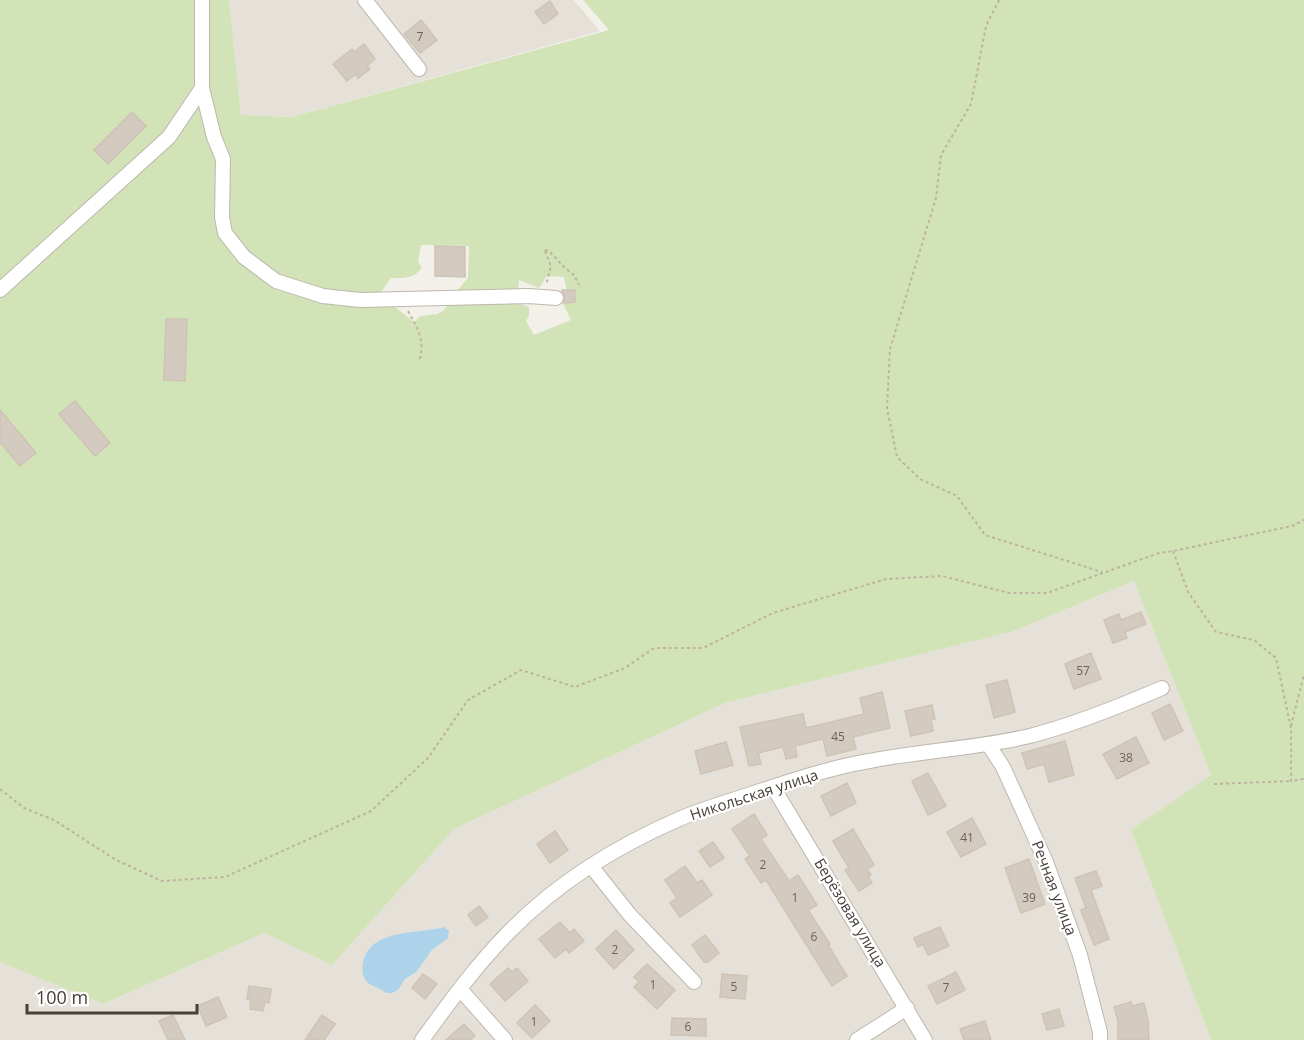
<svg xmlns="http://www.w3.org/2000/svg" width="1304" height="1040" font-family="'Open Sans',sans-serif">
<rect width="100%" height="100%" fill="#f3f0ea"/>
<!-- residential -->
<g fill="#e6e1d8">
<path d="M229,0H574L600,31L292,117L241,115Z"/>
<path d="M1134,581L1211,775L1131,830L1211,1040H0V962L103,1004L264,933L332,965L454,829L725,703L1011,632Z"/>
</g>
<!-- green -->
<path fill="#d1e3b7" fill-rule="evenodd" d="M0,0H229L241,115L292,117L609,30L583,0H1304V1040H1211L1131,830L1211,775L1134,581L1011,632L725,703L454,829L332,965L264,933L103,1004L0,962ZM421,245L469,246L468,278L453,296L444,310L437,314L420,316L414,322L391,304L383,300L381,292L391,278C405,278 413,279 422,268L418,261ZM547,276L564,277L567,292L561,300L571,320L534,335L526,321L529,315V307L517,303L519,280L539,288Z"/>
<!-- water -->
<path fill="#acd3e9" d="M444,927L449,931L448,938L432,950L416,972L405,979L398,990L392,993H386C380,987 371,987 366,981C362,975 362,969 363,963C371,927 418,935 444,927Z"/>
<!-- building -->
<g fill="#d4cbc0" stroke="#cec3b4" stroke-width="1.5">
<path d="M550,1L558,14L544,24L535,12Z"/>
<path d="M421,20L437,40L420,53L404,34Z"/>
<path d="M364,44L375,59L367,66L370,69L358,78L356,74L347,81L333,64L352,49L354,52Z"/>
<path d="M132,112L146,126L108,164L94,150Z"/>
<path d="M435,246L465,247V277L435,276Z"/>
<path d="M562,290H575V302L564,303L565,298Z"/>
<path d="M166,319H187L185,381L164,380Z"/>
<path d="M75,401L110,443L95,456L59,414Z"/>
<path d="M0,410L36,453L20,466L0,442Z"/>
<path d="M1141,612L1146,624L1125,632L1127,638L1113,643L1104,620L1119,614L1121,620Z"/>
<path d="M1091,653L1101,679L1074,689L1065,664Z"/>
<path d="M1007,680L1015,712L994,718L986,685Z"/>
<path d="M882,692L890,728L853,737L856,749L827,756L823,739L795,746L797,757L786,759L783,747L758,753L761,764L749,766L740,727L803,714L806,728L864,714L860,698Z"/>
<path d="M1170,704L1183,731L1164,740L1152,713Z"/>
<path d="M932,705L935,719L931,720L933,731L911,736L905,711Z"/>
<path d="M1136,737L1149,763L1117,779L1103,754Z"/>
<path d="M1065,741L1074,775L1049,782L1044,764L1027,769L1022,753Z"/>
<path d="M726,742L733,765L701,774L695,751Z"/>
<path d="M928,773L946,806L928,815L912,781Z"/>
<path d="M847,783L856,803L831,816L821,796Z"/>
<path d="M754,814L767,835L761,839L789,881L798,875L817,905L808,910L830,944L828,945L847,976L832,986L766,880L761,883L745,859L750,856L732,829Z"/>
<path d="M972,818L986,844L961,857L947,832Z"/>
<path d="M853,829L874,865L867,869L871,875L868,876L872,883L859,891L845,870L849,868L833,841Z"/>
<path d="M555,831L568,850L550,863L537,844Z"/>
<path d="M713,842L724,858L710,867L699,851Z"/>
<path d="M1029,859L1045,904L1021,913L1005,868Z"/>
<path d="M685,866L697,883L702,880L712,895L680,917L670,903L677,898L665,880Z"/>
<path d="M1096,871L1102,886L1091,890L1109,939L1094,945L1081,910L1086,908L1075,878Z"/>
<path d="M479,906L488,917L476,926L468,915Z"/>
<path d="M560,922L570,933L574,929L584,941L569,953L566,949L555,958L539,939Z"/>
<path d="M940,927L949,946L928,955L923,944L918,947L914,938Z"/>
<path d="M616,930L634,950L614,969L596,949Z"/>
<path d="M705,935L719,953L708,962H704L692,945Z"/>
<path d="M647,964L675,990L657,1009L634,987L639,982L634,977Z"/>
<path d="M508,968L512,972L517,968L528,981L505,1001L490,984Z"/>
<path d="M956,972L965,990L937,1004L928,986Z"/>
<path d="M423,974L437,984L425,999L412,988Z"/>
<path d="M722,974L747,976L745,999L720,997Z"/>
<path d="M249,986L271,989L269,1003L265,1002L263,1011L250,1009L251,1000L247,999Z"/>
<path d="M218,997L227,1017L206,1026L198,1006Z"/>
<path d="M1131,1002L1132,1006L1144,1003L1148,1020L1149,1040H1118V1021L1114,1007Z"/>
<path d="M535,1005L550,1021L532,1038L517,1023Z"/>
<path d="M1059,1009L1064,1026L1047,1030L1042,1014Z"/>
<path d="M173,1015L185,1040H168L159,1021Z"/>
<path d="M322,1015L335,1024L324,1040H305Z"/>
<path d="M672,1018L706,1019V1036L671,1035Z"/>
<path d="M985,1021L991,1040H964L960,1029Z"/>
<path d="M464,1024L475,1036L470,1040H446Z"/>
</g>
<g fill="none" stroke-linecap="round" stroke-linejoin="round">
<!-- minor casing -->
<g stroke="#beb7ad" stroke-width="16">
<g id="minor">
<path d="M202,0V88L214,137L223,159L222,217L225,233L244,257L276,281L323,296L360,300L529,296L556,298"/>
<path d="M365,0L419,69"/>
<path d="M0,290L169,137L202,88"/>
<path d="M988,744L1003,767L1046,862L1080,955L1100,1032V1040"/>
<path d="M773,787L925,1040"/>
<path d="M591,866L630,915L694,982"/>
<path d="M460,989L505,1040"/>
<path d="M422,1040C449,1003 477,964 510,931C557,883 617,846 679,819C702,809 727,802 751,794C790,781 829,768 869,761C922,751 977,748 1030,736C1076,724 1118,707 1162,688"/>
<path d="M857,1040L907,1008"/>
</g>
</g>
<!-- path -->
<g stroke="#beb2a0" stroke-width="2" stroke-dasharray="3 3" stroke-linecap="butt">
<path d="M999,0L986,26L971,104L941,155L936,198L890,349L887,408L897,457L920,479L957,496L985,535L1102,572"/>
<path d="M545,250L549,251L564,267L574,275L579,285"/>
<path d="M545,251L551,266L546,285"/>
<path d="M408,311C417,327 426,342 419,361"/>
<path d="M1173,551L1188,592L1216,632L1254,640L1276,658L1291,728V781L1304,779"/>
<path d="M1291,726L1304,674"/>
<path d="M1214,784L1291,781"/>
<path d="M0,789L24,808L54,820L116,860L162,881L225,877L371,811L428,758L468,700L521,670L575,687L625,668L654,648H703L773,613L886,579L942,576L1009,593H1047L1159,553L1173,551L1292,526L1304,520"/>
</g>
<!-- minor -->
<use href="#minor" stroke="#fff" stroke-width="14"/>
</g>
<g text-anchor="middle" stroke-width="4.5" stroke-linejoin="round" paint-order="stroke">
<!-- number labels -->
<g font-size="12" fill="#6a635a">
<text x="420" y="41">7</text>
<text x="1083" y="675">57</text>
<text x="838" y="741">45</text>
<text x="1126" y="762">38</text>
<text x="967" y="842">41</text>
<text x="763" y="869">2</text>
<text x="795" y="902">1</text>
<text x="1029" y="902">39</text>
<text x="814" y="941">6</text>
<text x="615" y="954">2</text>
<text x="653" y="989">1</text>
<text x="734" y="991">5</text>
<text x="946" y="992">7</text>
<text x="534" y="1026">1</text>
<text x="688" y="1031">6</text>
</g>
<!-- street labels -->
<g font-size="15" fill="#464038" stroke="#fff">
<text transform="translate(754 795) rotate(-18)" y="5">Никольская улица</text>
<text transform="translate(1054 888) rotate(69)" y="5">Речная улица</text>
<text transform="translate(850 913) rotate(59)" y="5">Берёзовая улица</text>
</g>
</g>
<!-- scale -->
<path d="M27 1004v9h170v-9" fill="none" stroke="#464038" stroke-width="3"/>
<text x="36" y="1004" font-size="18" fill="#464038" stroke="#ffffff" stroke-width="4.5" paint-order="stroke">100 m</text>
</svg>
